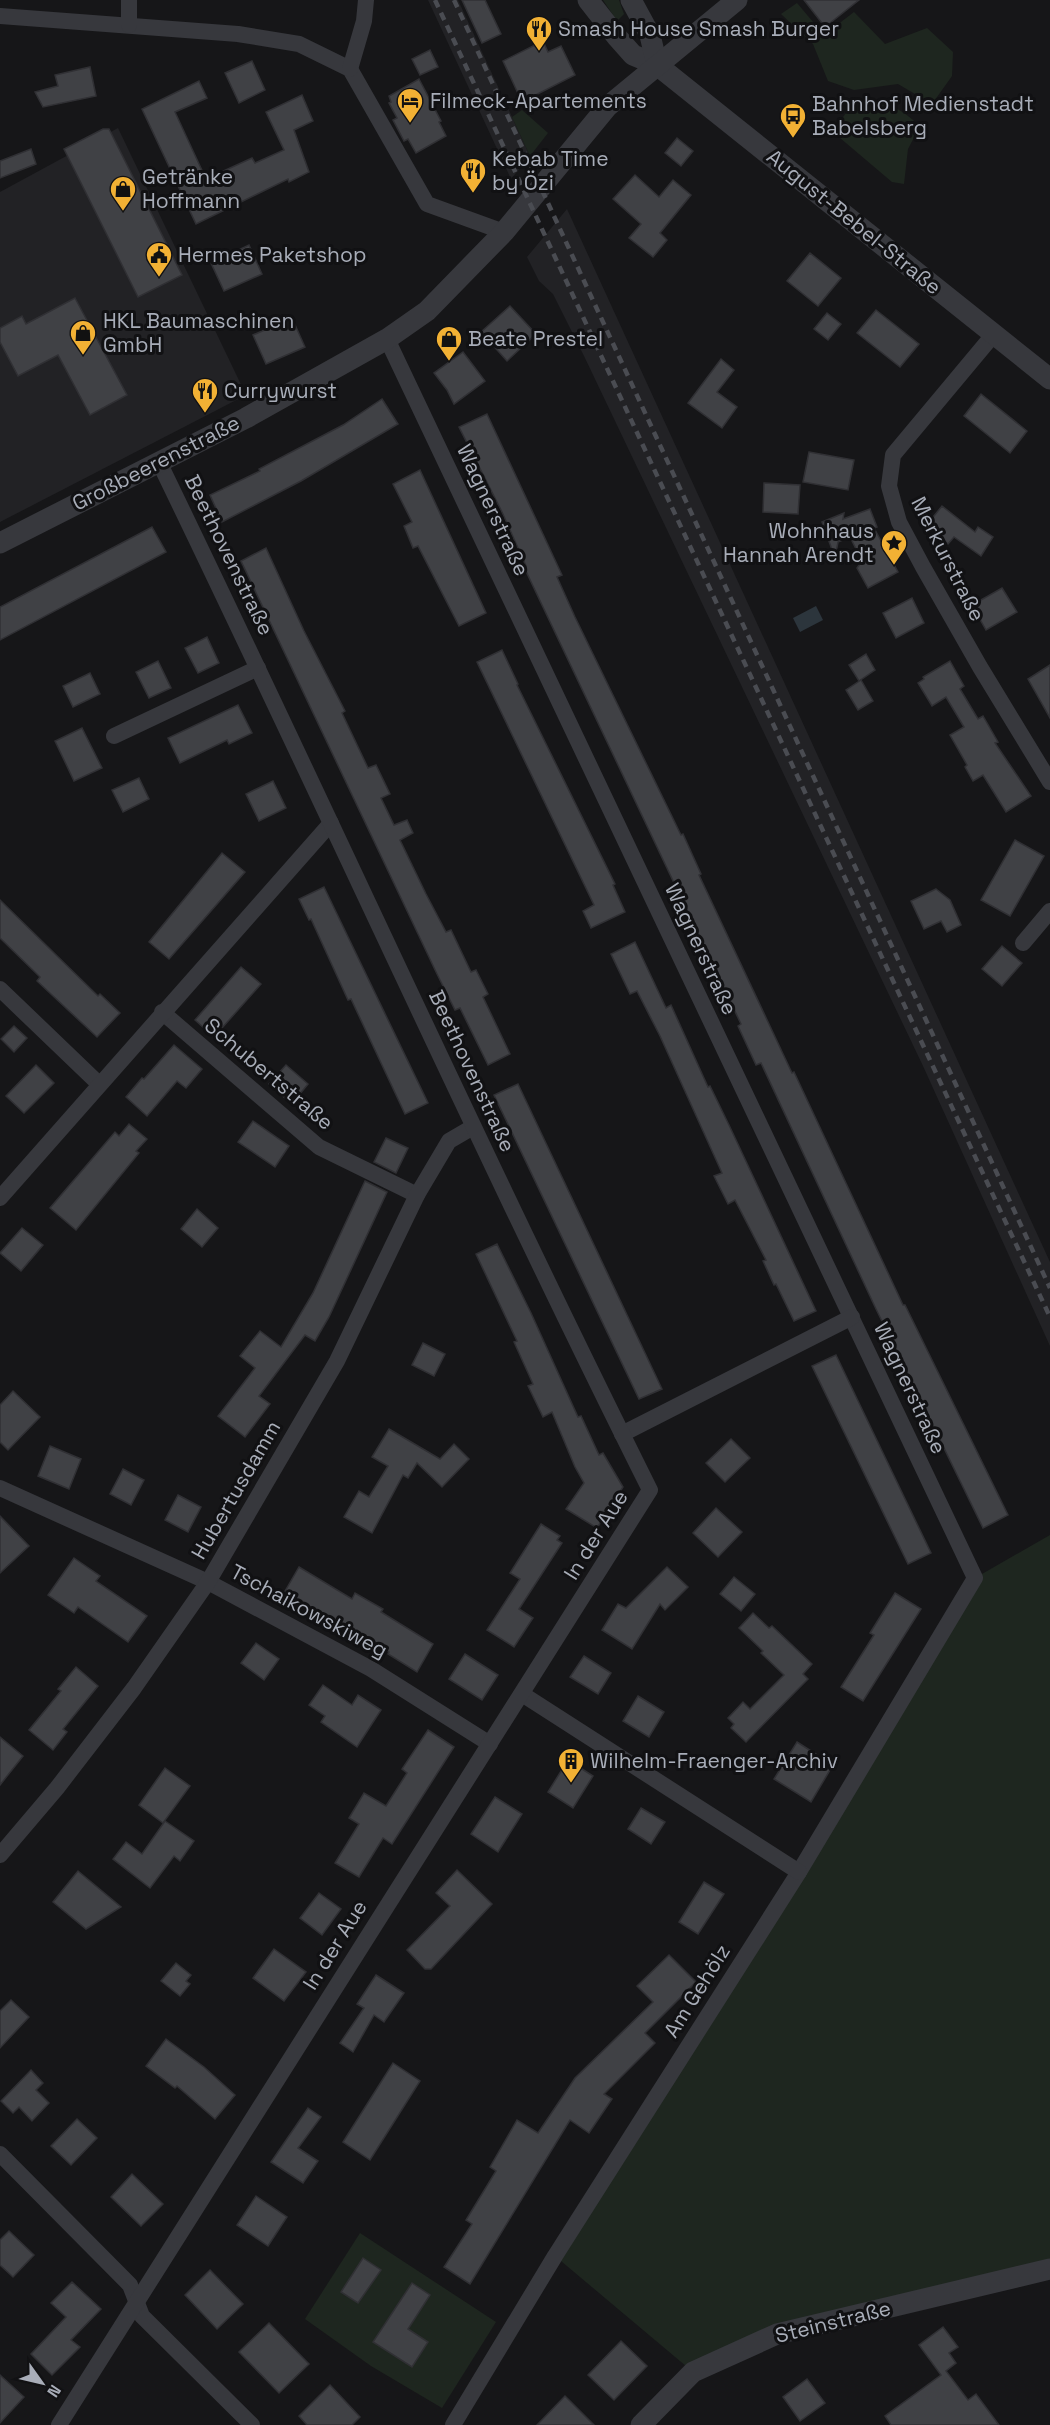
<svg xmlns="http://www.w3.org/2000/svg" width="1050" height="2425" font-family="'Space Grotesk',sans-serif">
<rect width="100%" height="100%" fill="#161618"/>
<!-- built -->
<g fill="#222225">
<path d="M428,0H458L530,156L511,179Z"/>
<path d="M118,128L246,395L0,522V192Z"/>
<path d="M567,209L1050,1262V1346L923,1066L584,356L553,294L539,281L527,257Z"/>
</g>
<!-- green -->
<g fill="#1e261f">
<path d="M603,0H619L624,14L617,21Z"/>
<path d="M797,3L824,35L854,12L885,44L927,28L953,52L952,76L932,104L898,84L854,90L828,81L813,44L781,14Z"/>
<path d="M854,101C886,101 895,104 920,126L908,149L904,184L892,182L833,132Z"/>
<path d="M522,110L548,133L530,156L512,117Z"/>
<path d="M1050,1535V2269L777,2333L693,2372L555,2256L975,1578Z"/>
<path d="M360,2233L496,2322L442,2408L371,2366L305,2319Z"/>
</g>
<!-- water -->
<path fill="#2c353c" d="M816,606L823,620L800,632L793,618Z"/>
<!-- building -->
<g fill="#404145" stroke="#303034" stroke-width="1.5">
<path d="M462,0H485L501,34L482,43Z"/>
<path d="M804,0H859L825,27Z"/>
<path d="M543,41L548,52L561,46L575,75L522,102L503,61Z"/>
<path d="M430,50L438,67L420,75L412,59Z"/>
<path d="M252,61L265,90L239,103L225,73Z"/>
<path d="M90,67L96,96L43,107L35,92L58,86L55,75Z"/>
<path d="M419,79L441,121L439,122L446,136L416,153L408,139L404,141L393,120L397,118L389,103L391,102L389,96Z"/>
<path d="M199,81L207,98L175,112L206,179L252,158L255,163L284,150L266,112L302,95L313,121L294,130L309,172L289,182L288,179L196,224L142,109Z"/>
<path d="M103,129H109L182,275L138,297L64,149Z"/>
<path d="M677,138L693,151L681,166L665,153Z"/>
<path d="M31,149L36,164L0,178V161Z"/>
<path d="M635,175L659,197L673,180L691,195L660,233L667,240L653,257L629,238L641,224L613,199Z"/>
<path d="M249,245L262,274L224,291L211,263Z"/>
<path d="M810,253L841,278L818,306L787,281Z"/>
<path d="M75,298L127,395L90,415L58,355L18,376L0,342V328L22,316L26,324Z"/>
<path d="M510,306L536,334L507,361L481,332Z"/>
<path d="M876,310L919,344L900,367L857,333Z"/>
<path d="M827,313L841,324L828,340L814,329Z"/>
<path d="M292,318L305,347L266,364L253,335Z"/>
<path d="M463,352L485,381L454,404L447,390L434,373Z"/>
<path d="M721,359L734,370L717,392L737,407L722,428L688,403Z"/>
<path d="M981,394L1027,431L1010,453L964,416Z"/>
<path d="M382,399L398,424L301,481L222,522L210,495L260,471L259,469L343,425Z"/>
<path d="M487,414L562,575L557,577L575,617L681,835L683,834L701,874L699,875L792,1073L794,1072L903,1305H905L1008,1515L983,1528L876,1309L761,1063L756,1065L738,1026L741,1024L524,567L526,566L502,512L459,427Z"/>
<path d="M809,452L854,460L848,490L803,482Z"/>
<path d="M420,470L486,613L459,626L418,546L413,548L404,526L412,522L393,484Z"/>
<path d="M764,483L800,485L798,514L763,512Z"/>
<path d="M942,506L975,532L978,527L993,537L981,556L954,537L948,544L926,526Z"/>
<path d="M870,509L877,527L874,528L898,572L868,588L857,568L862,561L850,537L838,542L835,558L822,522L844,513L843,519Z"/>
<path d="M152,527L166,552L0,640V607Z"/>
<path d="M266,548L304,631L345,711L342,713L368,768L376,765L390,794L381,798L394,825L407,820L413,833L400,840L426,894L446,932L451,930L471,972L476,970L488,994L483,997L510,1054L488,1065L460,1008L455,1010L437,974L241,561Z"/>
<path d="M1002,588L1017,612L986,630L972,605Z"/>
<path d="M912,598L924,623L896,638L883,613Z"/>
<path d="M207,637L219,663L198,673L185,648Z"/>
<path d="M502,650L518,684L517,685L615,884L613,885L625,912L591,928L583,911L594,905L477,662Z"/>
<path d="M866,654L875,670L859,681L849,665Z"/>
<path d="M158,661L171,688L149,698L136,672Z"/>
<path d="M950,661L964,686L960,689L978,719L983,716L998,742L995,743L1031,796L1006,812L983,775L973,781L965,767L967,765L950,735L964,727L946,697L932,706L918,683L924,679L923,677Z"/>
<path d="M1050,665V718L1028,679Z"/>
<path d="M90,673L100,694L73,707L63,686Z"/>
<path d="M861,680L873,701L858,710L846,690Z"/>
<path d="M238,705L252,733L229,744L227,740L180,763L168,738Z"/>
<path d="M82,728L102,768L74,781L55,741Z"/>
<path d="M139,778L149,799L123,812L112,790Z"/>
<path d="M273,781L286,808L259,821L246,794Z"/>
<path d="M1015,840L1044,856L1010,916L981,900Z"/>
<path d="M222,853L245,872L169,959L149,942Z"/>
<path d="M324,887L428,1103L405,1114L351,999L348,1000L311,919L309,920L299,899Z"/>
<path d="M936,889L950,900L961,925L947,932L941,921L924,929L911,901Z"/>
<path d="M0,900L98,996L100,994L120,1013L97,1037L37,981L40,977L0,938Z"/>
<path d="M635,942L666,1008L671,1005L708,1087L710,1086L729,1125L816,1311L794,1321L776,1284L774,1285L763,1261L766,1260L735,1200L728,1204L714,1176L722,1173L660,1036L637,991L630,994L611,954Z"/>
<path d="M1002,946L1022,963L1002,986L982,969Z"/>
<path d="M241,967L261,984L214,1037L195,1020Z"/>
<path d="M14,1026L27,1038L14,1052L1,1039Z"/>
<path d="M174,1045L202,1069L186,1088L177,1081L147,1116L126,1097L142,1078L144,1079Z"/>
<path d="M36,1065L54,1083L24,1113L6,1096Z"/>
<path d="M286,1065L308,1084L299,1095L293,1091L286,1099L269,1084Z"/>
<path d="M518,1084L662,1389L639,1399L494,1095Z"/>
<path d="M253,1121L289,1146L275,1167L238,1142Z"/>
<path d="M129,1124L147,1139L136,1151L139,1153L76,1230L50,1208L115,1132L119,1136Z"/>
<path d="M386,1138L408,1148L396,1173L374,1162Z"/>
<path d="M365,1181L387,1192L329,1317L315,1341L305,1335L259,1396L270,1404L245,1437L218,1416L255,1368L240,1356L260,1331L281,1347L313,1293Z"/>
<path d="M197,1209L218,1228L202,1247L181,1229Z"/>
<path d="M22,1228L43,1245L21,1271L0,1253Z"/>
<path d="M497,1244L531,1313L578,1417L581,1416L599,1455L603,1453L623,1487L597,1528L566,1509L584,1483L575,1467L552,1412L543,1417L528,1386L533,1384L514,1342L517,1341L476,1254Z"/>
<path d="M423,1343L445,1354L434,1376L412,1365Z"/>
<path d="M836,1355L931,1553L908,1564L812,1366Z"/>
<path d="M13,1391L40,1417L8,1450L0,1442V1405Z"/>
<path d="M389,1429L440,1459L454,1444L469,1459L442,1487L417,1463L408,1478L403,1475L372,1533L344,1517L359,1491L369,1497L388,1466L372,1457Z"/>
<path d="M731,1439L750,1458L725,1482L706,1463Z"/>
<path d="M50,1446L81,1459L69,1489L38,1476Z"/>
<path d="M123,1469L144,1480L131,1505L110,1494Z"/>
<path d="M178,1495L201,1507L188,1532L165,1520Z"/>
<path d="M716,1508L742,1532L718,1557L693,1533Z"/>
<path d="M0,1516L29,1546L0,1573Z"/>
<path d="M541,1524L560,1536L557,1540L562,1543L519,1609L533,1618L514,1647L487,1630L520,1579L510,1573Z"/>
<path d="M74,1558L100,1576L96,1581L147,1616L128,1642L78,1607L74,1613L48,1595Z"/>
<path d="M299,1567L352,1599L355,1593L383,1609L381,1612L433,1644L417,1672L388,1654L389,1652L284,1593Z"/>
<path d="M667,1567L688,1587L665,1610L660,1604L632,1649L602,1630L618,1604L626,1608Z"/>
<path d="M734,1577L755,1594L741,1611L720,1594Z"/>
<path d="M895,1593L921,1609L863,1701L841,1687L874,1635L870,1633Z"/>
<path d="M753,1613L769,1628L772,1626L812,1664L803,1674L808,1679L746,1742L731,1728L734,1724L728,1718L743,1702L750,1709L784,1675L761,1653L763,1651L739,1628Z"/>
<path d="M256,1643L279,1659L264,1680L241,1663Z"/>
<path d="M465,1654L498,1675L482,1700L449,1679Z"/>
<path d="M584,1656L611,1673L598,1694L570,1677Z"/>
<path d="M76,1667L98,1686L63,1729L67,1732L53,1750L29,1730L61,1691L58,1689Z"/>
<path d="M323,1685L352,1705L358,1695L381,1710L357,1747L321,1722L325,1716L309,1705Z"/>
<path d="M638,1696L664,1712L649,1737L623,1721Z"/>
<path d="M428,1730L454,1747L392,1844L383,1838L359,1877L335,1863L359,1824L349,1818L364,1793L386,1806L407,1773L402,1769Z"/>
<path d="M0,1737L23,1756L0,1785Z"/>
<path d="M797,1742L833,1765L811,1802L774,1779Z"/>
<path d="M568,1760L593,1776L573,1808L548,1792Z"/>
<path d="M165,1768L190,1786L163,1823L139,1805Z"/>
<path d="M495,1797L522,1814L498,1852L471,1834Z"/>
<path d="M641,1808L665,1822L651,1844L628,1829Z"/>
<path d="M165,1821L194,1841L180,1861L174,1856L150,1888L113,1859L126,1842L142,1854Z"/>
<path d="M457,1870L492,1904L431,1969H425L407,1950L450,1906L436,1893Z"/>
<path d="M78,1871L121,1907L86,1929L53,1902Z"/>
<path d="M704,1882L724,1894L698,1934L679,1922Z"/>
<path d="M319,1893L341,1909L322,1935L300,1918Z"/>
<path d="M274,1949L306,1972L284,2001L253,1978Z"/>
<path d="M669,1955L696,1982L645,2033L655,2043L604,2094L612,2099L589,2133L570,2120L470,2284L444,2267L472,2224L466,2220L496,2171L490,2167L517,2120L538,2133L575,2078L653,2002L637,1986Z"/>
<path d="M176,1963L191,1975L186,1981L190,1984L180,1996L161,1981Z"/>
<path d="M376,1975L404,1993L384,2022L374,2015L353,2052L340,2043L364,2008L357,2004Z"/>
<path d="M11,2000L29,2017L0,2048V2011Z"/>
<path d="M166,2039L204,2067L235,2095L215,2119L177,2086L175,2088L146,2066Z"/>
<path d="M393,2063L420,2081L370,2160L343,2142Z"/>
<path d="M31,2070L43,2083L36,2090L49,2103L32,2121L19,2107L13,2113L1,2101Z"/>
<path d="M308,2108L321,2117L298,2148L318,2161L303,2183L271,2162Z"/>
<path d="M77,2119L97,2138L71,2165L51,2146Z"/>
<path d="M132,2174L163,2204L141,2226L111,2197Z"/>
<path d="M256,2196L287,2217L268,2246L237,2225Z"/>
<path d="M9,2231L34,2255L13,2277L0,2265V2240Z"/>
<path d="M363,2258L381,2270L358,2303L341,2292Z"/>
<path d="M210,2270L243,2304L217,2329L185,2295Z"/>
<path d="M72,2282L101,2309L71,2340L80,2347L52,2375L31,2354L66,2317L51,2303Z"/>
<path d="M412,2283L430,2295L408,2329L428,2342L412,2367L373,2342Z"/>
<path d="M269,2323L309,2364L279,2393L239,2352Z"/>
<path d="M943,2327L958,2347L949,2353L956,2363L946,2371L968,2400L976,2394L999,2425H891L885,2416L941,2375L919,2345Z"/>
<path d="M621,2341L647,2366L614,2400L588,2375Z"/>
<path d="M0,2375L24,2397L0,2423Z"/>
<path d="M807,2379L825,2403L800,2421L783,2397Z"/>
<path d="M330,2385L360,2417L352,2425H307L299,2416Z"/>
<path d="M565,2396L594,2425H537Z"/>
</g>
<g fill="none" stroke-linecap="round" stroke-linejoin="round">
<!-- minor -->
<g stroke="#37383d" stroke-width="16">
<path d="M0,16L238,34L299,44L350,69L427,204L504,232"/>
<path d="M129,25V0"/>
<path d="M350,69L364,21L366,0"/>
<path d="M994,334L893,455L889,486L899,522L923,567L980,667L1050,782"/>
<path d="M387,339L975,1578L799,1872L555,2256L453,2425"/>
<path d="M114,736L258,668"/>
<path d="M1023,943L1050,911"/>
<path d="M0,989L99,1084"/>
<path d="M162,1012L319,1147L417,1195"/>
<path d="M0,1198L331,823"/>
<path d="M622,1434L852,1317"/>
<path d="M0,1488L208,1582L371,1669L490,1744"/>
<path d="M522,1694L799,1872"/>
<path d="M0,1855L57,1788L134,1688L208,1582L337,1361L417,1195L449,1141L473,1127"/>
<path d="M0,2154L130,2285L142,2316L252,2425"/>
<path d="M59,2425L650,1490C480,1150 325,804 159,462"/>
</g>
<!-- tertiary -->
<g stroke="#37383d" stroke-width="21">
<path d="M588,0L617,37L633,55L657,65L1050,379"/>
<path d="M631,0L650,35L657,65"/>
<path d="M0,543L246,418L387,339L427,311L504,232L607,107L737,0"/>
<path d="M641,2425L693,2372L777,2334L1050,2269"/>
</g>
<!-- rail -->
<g stroke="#4a4c52" stroke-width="4.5" stroke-dasharray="8 6" stroke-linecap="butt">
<path d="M435,0L1050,1317"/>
<path d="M454,0L1050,1288"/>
</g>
</g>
<!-- icons -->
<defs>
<g id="restaurant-pin" transform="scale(1.35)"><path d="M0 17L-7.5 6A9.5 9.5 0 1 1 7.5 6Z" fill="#f2b134" stroke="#111113"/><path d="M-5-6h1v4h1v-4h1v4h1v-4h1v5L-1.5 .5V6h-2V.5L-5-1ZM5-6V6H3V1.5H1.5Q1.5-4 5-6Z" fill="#111"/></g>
<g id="hotel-pin" transform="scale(1.35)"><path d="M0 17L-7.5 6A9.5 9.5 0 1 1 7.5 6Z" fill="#f2b134" stroke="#111113"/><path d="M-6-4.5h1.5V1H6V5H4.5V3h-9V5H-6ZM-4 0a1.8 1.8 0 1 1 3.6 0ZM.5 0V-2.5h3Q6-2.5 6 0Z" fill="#111"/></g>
<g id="bus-pin" transform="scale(1.35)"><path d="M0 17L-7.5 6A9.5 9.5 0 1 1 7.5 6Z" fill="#f2b134" stroke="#111113"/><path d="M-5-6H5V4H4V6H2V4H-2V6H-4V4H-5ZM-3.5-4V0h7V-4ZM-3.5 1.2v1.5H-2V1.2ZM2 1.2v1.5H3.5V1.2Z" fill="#111"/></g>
<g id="shop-pin" transform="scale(1.35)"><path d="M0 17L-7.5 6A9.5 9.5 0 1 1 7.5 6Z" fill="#f2b134" stroke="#111113"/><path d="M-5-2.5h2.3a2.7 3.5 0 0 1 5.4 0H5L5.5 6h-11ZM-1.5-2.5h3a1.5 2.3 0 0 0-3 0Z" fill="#111"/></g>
<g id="civic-pin" transform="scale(1.35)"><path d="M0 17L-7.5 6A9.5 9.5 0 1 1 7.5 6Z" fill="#f2b134" stroke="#111113"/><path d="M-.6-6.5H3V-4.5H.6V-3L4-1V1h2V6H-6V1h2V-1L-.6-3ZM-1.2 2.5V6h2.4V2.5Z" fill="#111"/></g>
<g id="sight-pin" transform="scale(1.35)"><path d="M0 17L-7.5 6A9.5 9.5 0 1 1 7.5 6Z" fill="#f2b134" stroke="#111113"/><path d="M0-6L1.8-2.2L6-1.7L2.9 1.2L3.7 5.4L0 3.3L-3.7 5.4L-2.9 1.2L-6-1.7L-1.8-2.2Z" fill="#111"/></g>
<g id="building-pin" transform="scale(1.35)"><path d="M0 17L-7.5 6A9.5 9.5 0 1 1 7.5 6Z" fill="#f2b134" stroke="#111113"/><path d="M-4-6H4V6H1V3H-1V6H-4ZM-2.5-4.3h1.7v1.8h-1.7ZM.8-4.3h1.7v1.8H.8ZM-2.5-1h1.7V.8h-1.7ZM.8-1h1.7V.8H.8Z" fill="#111"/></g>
</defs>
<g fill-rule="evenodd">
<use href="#restaurant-pin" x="539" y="29"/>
<use href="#hotel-pin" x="410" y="101"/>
<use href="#bus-pin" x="793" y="116"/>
<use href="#restaurant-pin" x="473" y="171"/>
<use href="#shop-pin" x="123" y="189"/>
<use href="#civic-pin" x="159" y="255"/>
<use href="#shop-pin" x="83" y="333"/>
<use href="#shop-pin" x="449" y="339"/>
<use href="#restaurant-pin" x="205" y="391"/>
<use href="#sight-pin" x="894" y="543"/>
<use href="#building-pin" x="571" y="1761"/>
</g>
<g text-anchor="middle" stroke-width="6" stroke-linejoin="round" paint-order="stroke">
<!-- poi labels -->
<g font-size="21" fill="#a8adb8" stroke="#111113" text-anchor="start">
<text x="558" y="36">Smash House Smash Burger</text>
<text x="430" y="108">Filmeck-Apartements</text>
<text x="812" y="111">Bahnhof Medienstadt<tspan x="812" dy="24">Babelsberg</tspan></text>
<text x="492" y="166">Kebab Time<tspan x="492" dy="24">by Özi</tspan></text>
<text x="142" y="184">Getränke<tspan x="142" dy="24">Hoffmann</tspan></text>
<text x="178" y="262">Hermes Paketshop</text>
<text x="103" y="328">HKL Baumaschinen<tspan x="103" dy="24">GmbH</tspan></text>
<text x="468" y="346">Beate Prestel</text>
<text x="224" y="398">Currywurst</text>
<text x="874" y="538" text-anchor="end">Wohnhaus<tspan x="874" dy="24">Hannah Arendt</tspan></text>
<text x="590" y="1768">Wilhelm-Fraenger-Archiv</text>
</g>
<!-- street labels -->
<g font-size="21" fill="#a8adb8" stroke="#111113">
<text transform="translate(854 222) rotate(39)" y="7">August-Bebel-Straße</text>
<text transform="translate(156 463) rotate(-27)" y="7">Großbeerenstraße</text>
<text transform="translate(493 510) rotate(65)" y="7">Wagnerstraße</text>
<text transform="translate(229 555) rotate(64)" y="7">Beethovenstraße</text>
<text transform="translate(948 559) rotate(63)" y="7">Merkurstraße</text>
<text transform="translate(701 949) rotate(65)" y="7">Wagnerstraße</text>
<text transform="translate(472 1071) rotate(65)" y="7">Beethovenstraße</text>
<text transform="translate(269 1074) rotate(40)" y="7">Schubertstraße</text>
<text transform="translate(910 1388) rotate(65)" y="7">Wagnerstraße</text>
<text transform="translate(236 1490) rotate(-60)" y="7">Hubertusdamm</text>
<text transform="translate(596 1535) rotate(-58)" y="7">In der Aue</text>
<text transform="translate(309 1611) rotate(28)" y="7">Tschaikowskiweg</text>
<text transform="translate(335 1945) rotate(-58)" y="7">In der Aue</text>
<text transform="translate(697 1991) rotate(-58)" y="7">Am Gehölz</text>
<text transform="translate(833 2322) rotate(-14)" y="7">Steinstraße</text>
</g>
</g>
<!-- north arrow -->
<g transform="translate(42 2383) rotate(124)" stroke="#111113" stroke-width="4.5" paint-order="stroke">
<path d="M0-4.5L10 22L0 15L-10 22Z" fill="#a8adb8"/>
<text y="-9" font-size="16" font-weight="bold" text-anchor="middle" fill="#a8adb8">N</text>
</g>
</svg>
